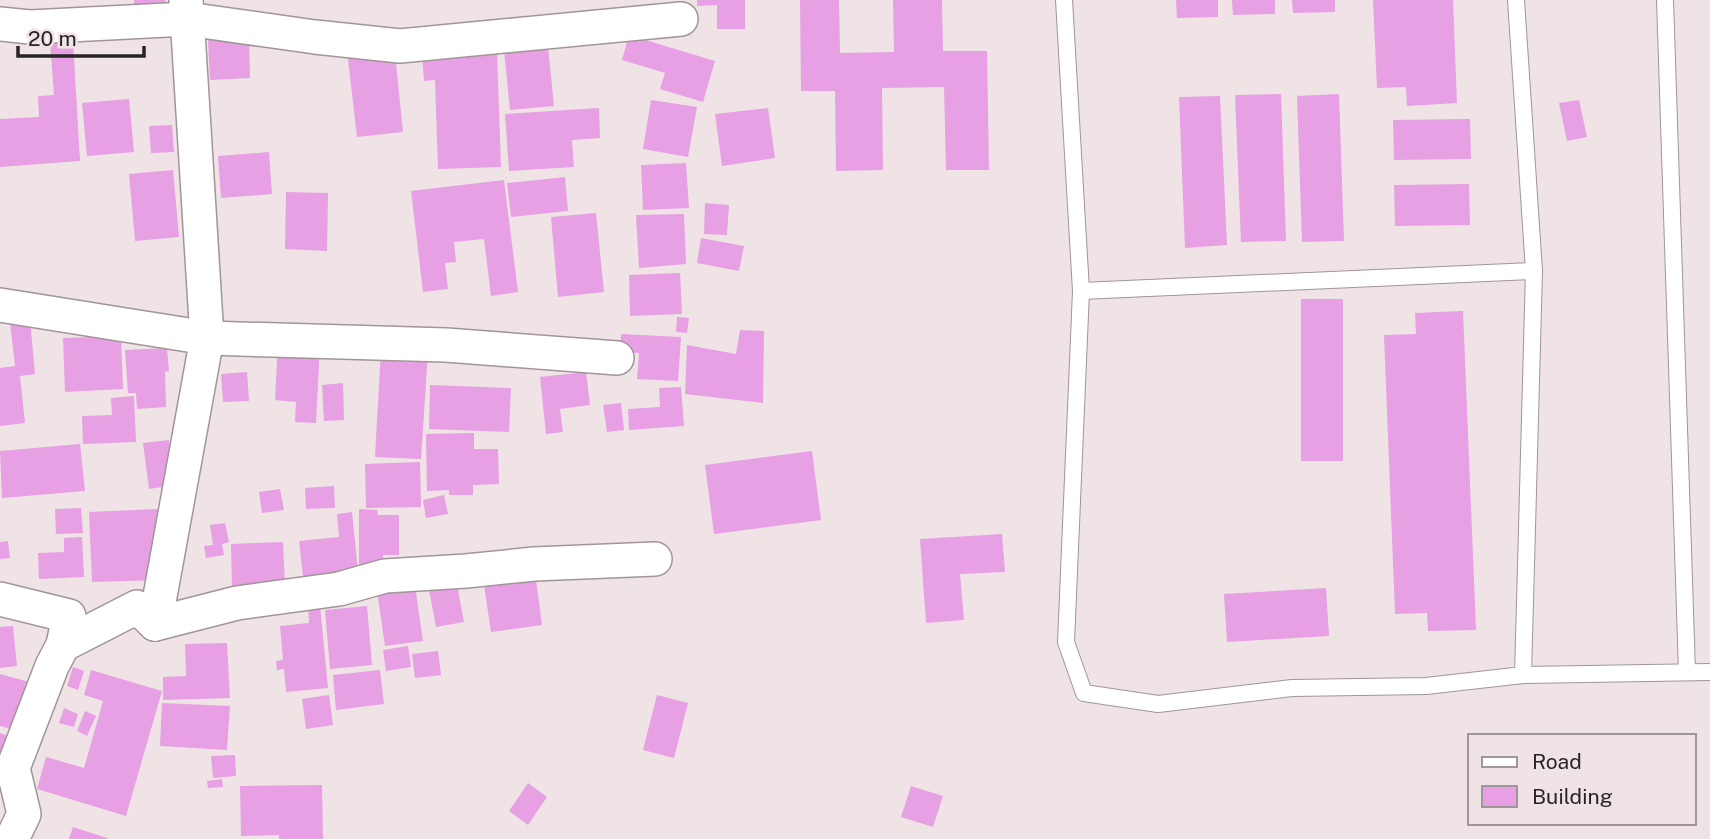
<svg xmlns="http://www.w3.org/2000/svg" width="1710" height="839" font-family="'Public Sans',sans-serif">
<rect width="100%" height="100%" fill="#efe3e6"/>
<!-- building -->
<g fill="#e6a0e3">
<path d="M134,0H165L166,4L134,7Z"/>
<path d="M697,0H745V29H717V5L697,6Z"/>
<path d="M800,0H839L840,53L894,52L893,0H942L943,51H987L989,170H946L944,87L882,88L883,170L836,171L835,91H801Z"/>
<path d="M1176,0H1218V17L1177,18Z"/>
<path d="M1232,0H1275V14L1233,15Z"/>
<path d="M1292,0H1335V12L1293,13Z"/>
<path d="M1373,0H1453L1457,103L1407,106L1406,87L1377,88Z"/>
<path d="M629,35L715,61L703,102L660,89L665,73L622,60Z"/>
<path d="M249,37L250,78L210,80L208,39Z"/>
<path d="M73,41L80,161L0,167V119L39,117L38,96L54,95L50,42Z"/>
<path d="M548,46L554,106L510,110L504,50Z"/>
<path d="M497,52L501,167L438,169L435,80L424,81L422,54Z"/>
<path d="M395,54L403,132L357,137L348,59Z"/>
<path d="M1281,94L1286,241L1241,242L1235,95Z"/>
<path d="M1339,94L1344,241L1302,242L1297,96Z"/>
<path d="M1220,96L1227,245L1185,248L1179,97Z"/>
<path d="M129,99L134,152L87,156L82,103Z"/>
<path d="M651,100L697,107L688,157L643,149Z"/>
<path d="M1579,100L1587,137L1567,141L1559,103Z"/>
<path d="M599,108L600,138L572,140L574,167L509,171L505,114Z"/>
<path d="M768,108L775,158L722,166L715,114Z"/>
<path d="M1470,119L1471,159L1394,160L1393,120Z"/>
<path d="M172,125L174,152L151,153L149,126Z"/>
<path d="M269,152L272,194L221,198L218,156Z"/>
<path d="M686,163L689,208L643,210L641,165Z"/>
<path d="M173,170L179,237L135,241L129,174Z"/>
<path d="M565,177L568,211L511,217L507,183Z"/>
<path d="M504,180L518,292L491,296L484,239L454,242L456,262L445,263L448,289L423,292L411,191Z"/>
<path d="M1469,184L1470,225L1395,226L1394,185Z"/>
<path d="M286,192L328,193L327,251L285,249Z"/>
<path d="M705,203L729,205L727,235L704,234Z"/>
<path d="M596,213L604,292L558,297L551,217Z"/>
<path d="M684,214L686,264L639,268L636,215Z"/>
<path d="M701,238L744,246L739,271L697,263Z"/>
<path d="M680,273L682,314L630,316L629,275Z"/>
<rect x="1301" y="299" width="42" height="162"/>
<path d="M1463,311L1476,630L1428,631L1427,613L1395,614L1384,335L1416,334L1415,313Z"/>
<path d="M677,317L689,318L687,333L676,332Z"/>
<path d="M30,319L35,374L20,376L25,423L0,426V368L15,366L10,322Z"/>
<path d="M740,330L764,331L763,403L685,394L687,345L736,354Z"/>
<path d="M621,334L681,337L678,381L637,379L639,353L620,352Z"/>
<path d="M121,336L123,389L65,392L63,338Z"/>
<path d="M278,342L320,345L316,423L295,422L296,402L275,400Z"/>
<path d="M167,348L169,371L165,372L166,407L137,409L136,393H128L125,350Z"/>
<path d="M381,349L428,352L421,459L375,457Z"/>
<path d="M247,372L249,401L223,402L221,374Z"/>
<path d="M586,372L590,405L560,409L563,432L546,434L540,377Z"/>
<path d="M343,383L344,420L324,421L322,385Z"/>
<path d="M430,385L511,388L509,432L429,429Z"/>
<path d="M681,387L684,426L629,430L628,409L660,407L659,388Z"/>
<path d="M134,396L136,442L83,444L82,416L112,415L111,398Z"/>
<path d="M621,403L624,430L607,432L603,405Z"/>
<path d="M474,433V449H498L499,484L473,485V495H449V490L427,491L426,434Z"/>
<path d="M169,440L175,485L149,489L143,443Z"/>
<path d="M80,444L85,491L2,498L0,451Z"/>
<path d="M812,451L821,520L714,534L705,465Z"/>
<path d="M420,462L421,507L366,508L365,464Z"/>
<path d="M334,486L335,508L306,509L305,488Z"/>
<path d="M280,489L284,510L262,513L259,492Z"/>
<path d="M444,495L448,514L426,518L423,500Z"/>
<path d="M81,508L83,533L56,534L55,509Z"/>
<path d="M158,509L161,580L92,582L89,512Z"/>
<path d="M359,509L377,510L378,515H399V555H383V565H359Z"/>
<path d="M352,512L359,581L304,586L299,541L339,537L337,514Z"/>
<path d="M225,523L229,542L222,544L224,555L206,558L204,546L213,545L210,525Z"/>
<path d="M1002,534L1005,572L960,574L964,620L926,623L920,539Z"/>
<path d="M82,537L84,577L39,579L38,553L64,552V538Z"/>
<path d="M8,541L10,558L0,559V542Z"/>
<path d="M283,542L285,586L232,587L231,544Z"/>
<path d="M535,572L542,625L491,632L483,578Z"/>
<path d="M414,579L423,641L385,646L376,584Z"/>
<path d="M456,579L464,622L436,627L428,584Z"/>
<path d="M1326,588L1329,636L1227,642L1224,594Z"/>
<path d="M320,605L328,688L286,692L284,669L277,670L276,661L283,660L280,626L309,623L308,607Z"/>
<path d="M367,606L372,665L330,669L325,610Z"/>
<path d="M13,626L17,666L0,668V627Z"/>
<path d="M227,643L230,698L163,700V677L186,676L185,644Z"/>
<path d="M408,646L411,667L386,671L383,650Z"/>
<path d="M438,651L441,675L415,678L412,654Z"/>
<path d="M73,667L84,671L78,690L67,686Z"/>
<path d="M91,670L162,691L126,816L37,789L46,757L84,768L103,701L84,695Z"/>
<path d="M380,670L384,704L336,710L333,675Z"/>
<path d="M0,674L29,682L16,730L0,726Z"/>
<path d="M329,695L333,725L306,729L302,699Z"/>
<path d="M657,695L688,703L674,758L643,750Z"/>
<path d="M162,703L230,706L227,750L160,746Z"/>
<path d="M64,708L78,714L74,727L59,723Z"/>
<path d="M85,711L96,716L87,736L77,731Z"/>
<path d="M0,733L8,736L0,757Z"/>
<path d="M235,755L236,776L213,778L211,756Z"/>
<path d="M222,779L223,787L208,788L207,781Z"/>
<path d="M528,783L547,797L528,825L509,811Z"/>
<path d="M322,785L323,839H279V835L241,836L240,786Z"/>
<path d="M911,786L943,796L933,827L901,817Z"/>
<path d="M73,827L107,838V839H69Z"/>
</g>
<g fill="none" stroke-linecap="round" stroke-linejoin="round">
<!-- service casing -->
<g stroke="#a19598" stroke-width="18">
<g id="service">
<path d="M1064,0L1081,291L1066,642L1084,693L1158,704L1292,688L1426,686L1523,675L1710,672"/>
<path d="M1516,0L1534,271L1523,675"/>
<path d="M1665,0L1687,672"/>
<path d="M1081,291L1534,271"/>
</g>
</g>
<!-- minor casing -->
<g stroke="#a19598" stroke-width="36">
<g id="minor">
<path d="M0,24L30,27L187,19L315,37L400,46L681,19"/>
<path d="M0,305L207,338L446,345L617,358"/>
<path d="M0,599L69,616L63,645"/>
<path d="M155,624L207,338L186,0"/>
<path d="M155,624L237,603L339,589L385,576L466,571L534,564L655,559"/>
<path d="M12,839L24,814L13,768L52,666L63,645L137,607L155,624"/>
</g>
</g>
<!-- service -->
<use href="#service" stroke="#fff" stroke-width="16"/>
<!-- minor -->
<use href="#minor" stroke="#fff" stroke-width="33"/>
</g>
<!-- legend -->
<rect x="1468" y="734" width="228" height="91" fill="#efe3e6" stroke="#9f9699" stroke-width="2"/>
<rect x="1482" y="757" width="35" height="10" fill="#ffffff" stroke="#9f9699" stroke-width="2"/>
<text x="1532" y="769" font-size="21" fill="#282325">Road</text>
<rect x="1482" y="786" width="35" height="21" fill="#e6a0e3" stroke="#9f9699" stroke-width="2"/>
<text x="1532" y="804" font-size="21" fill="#282325">Building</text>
<!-- scale -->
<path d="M18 46v10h126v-10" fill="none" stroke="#282325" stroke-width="3.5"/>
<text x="28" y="46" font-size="21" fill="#282325" stroke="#efe3e6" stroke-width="5" paint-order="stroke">20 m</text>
</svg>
